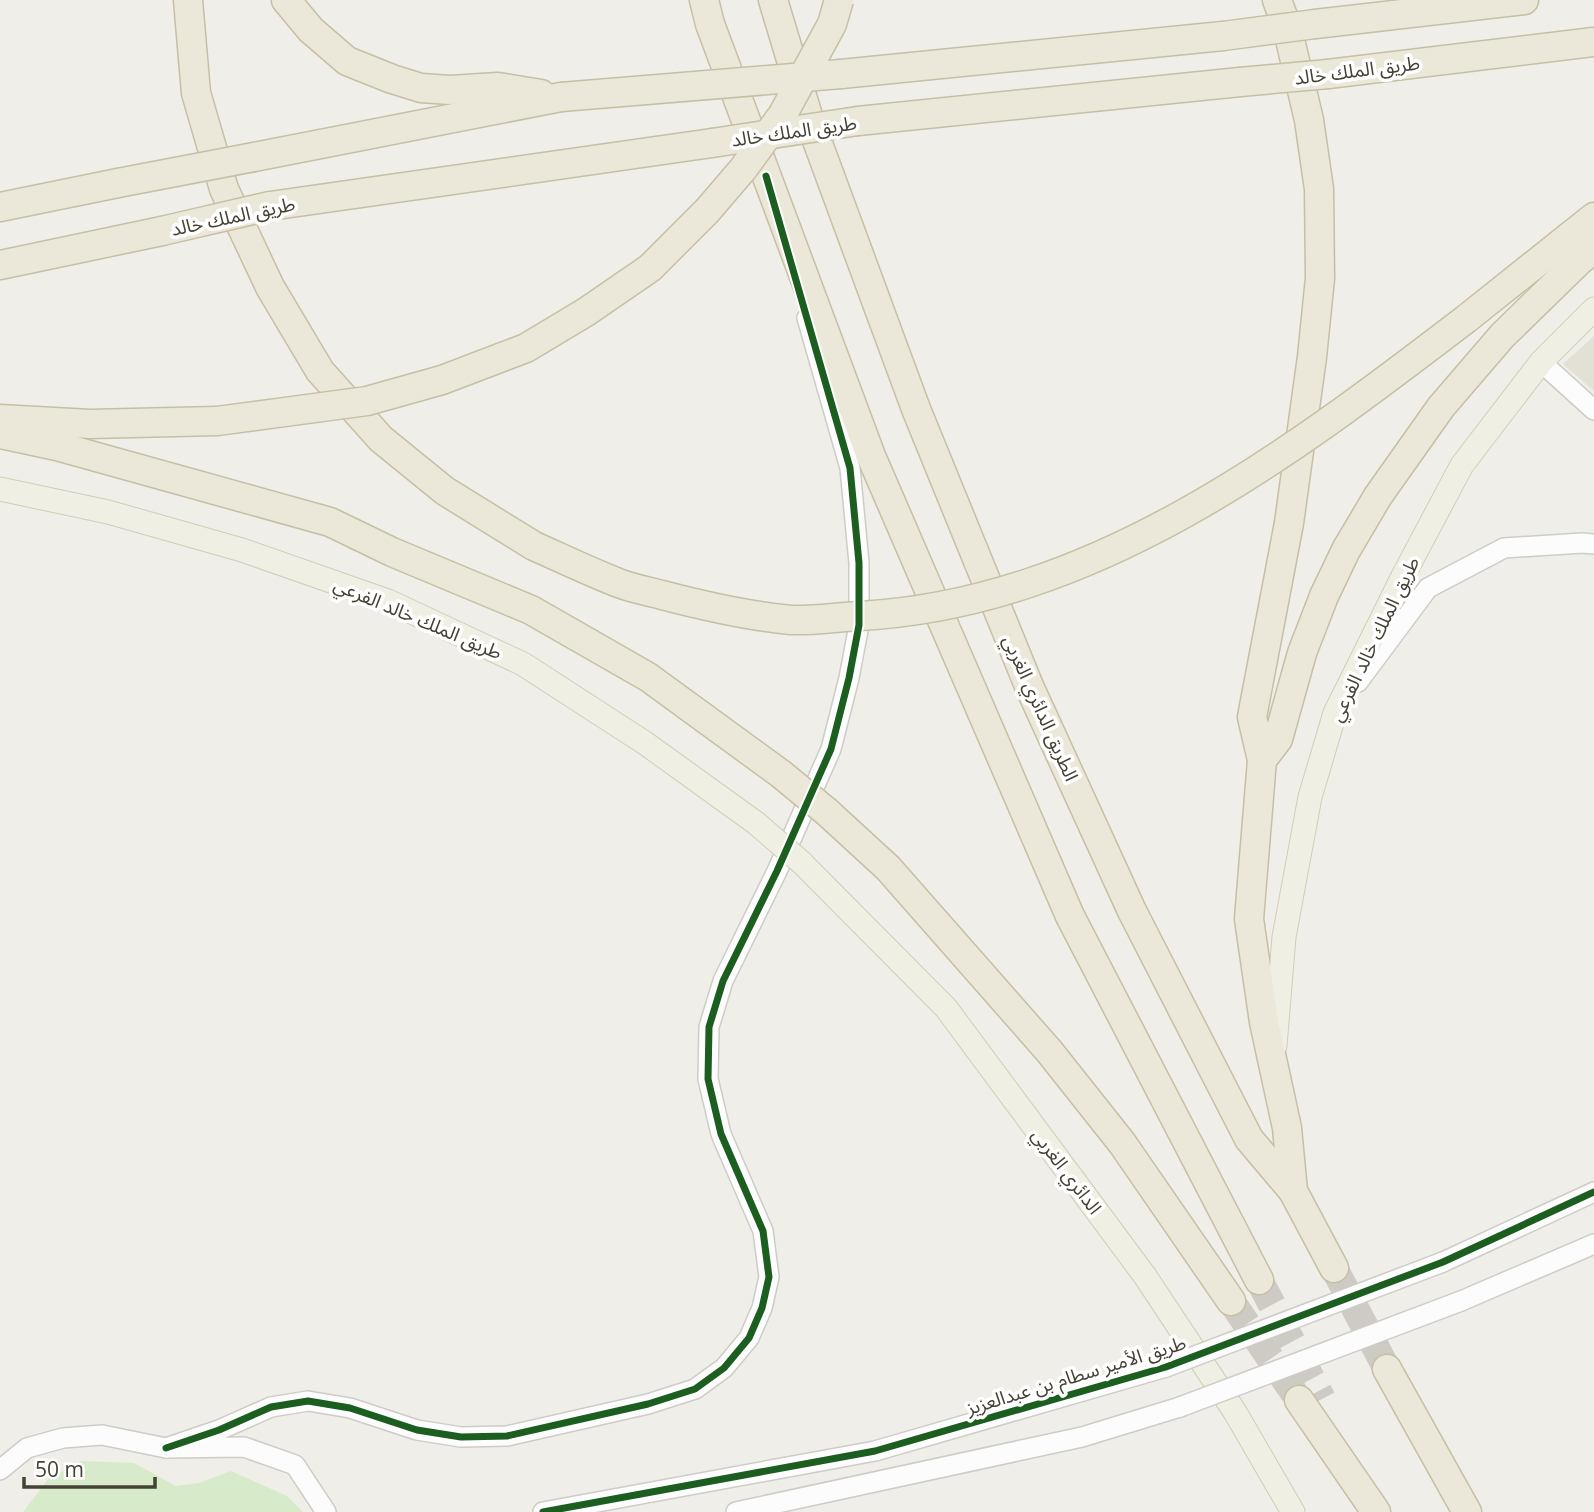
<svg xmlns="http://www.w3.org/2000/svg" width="1594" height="1512" font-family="'Open Sans','Noto Sans Arabic',sans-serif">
<rect width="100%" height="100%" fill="#efeee8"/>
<!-- residential -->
<path fill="#e3e1d5" d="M1594,336V391L1563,364Z"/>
<!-- green -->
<path fill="#d7eac9" d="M81,1461L134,1463L176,1486L199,1483L231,1471L287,1496L303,1512H23L49,1478Z"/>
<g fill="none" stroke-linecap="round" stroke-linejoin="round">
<!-- highway-tunnel -->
<g stroke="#cdcbc4" stroke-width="28" stroke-dasharray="28 14" stroke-linecap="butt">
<path d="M1334,1268L1387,1369"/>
<path d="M1259,1280L1322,1399"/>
<path d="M1231,1301L1299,1400"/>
</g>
<!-- minor casing -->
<g stroke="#cdccc6" stroke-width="22">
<g id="minor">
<path d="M1541,362L1594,410"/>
<path d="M1358,682L1428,588L1504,548L1582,543L1594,544"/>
<path d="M1443,1262L1594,1192"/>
<path d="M1461,1301L1594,1244"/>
<path d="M166,1448L219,1430L271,1407L308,1401L350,1408L417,1430L461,1437L507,1436L648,1404L695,1389L724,1368L749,1338L762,1308L769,1277L763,1231L721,1134L708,1079L709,1027L723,981L777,871L831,749L849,678L859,625V563L850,468L807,318"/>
<path d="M0,1470L27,1448L63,1438L102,1435L166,1448L244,1447L295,1465L326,1512"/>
<path d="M543,1512L875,1451L1166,1367"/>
<path d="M736,1512L1082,1437L1180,1407"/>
</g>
</g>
<!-- major casing -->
<g stroke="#d1cdb6" stroke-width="25">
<g id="major">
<path d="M0,489L108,512L242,550L388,601L523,664L645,743L756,823"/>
<path d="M801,862L946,1008L1145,1276L1235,1412L1293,1512"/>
<path d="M1275,1046L1284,937L1310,797L1335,713L1403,576L1462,465L1541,362L1594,309"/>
</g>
</g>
<!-- highway casing -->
<g stroke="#c6bfa4" stroke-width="31">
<g id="highway">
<path d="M188,0L196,93L224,189L270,287L320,371L381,439L445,491L534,546"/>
<path d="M286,0L311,30L347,61L392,79L421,88L450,90L498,87L541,94"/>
<path d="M704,0L710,24L871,456L1070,916L1259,1280"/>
<path d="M773,0L809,119L916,409L1029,686L1132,911L1249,1139L1293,1191L1334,1268"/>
<path d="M1315,24L1524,0"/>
<path d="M841,74L1223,36"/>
<path d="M1328,74L1594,42"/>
<path d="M858,121L1240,82"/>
<path d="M254,157L561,97"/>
<path d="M270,206L712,143"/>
<path d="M0,207L118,183"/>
<path d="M0,265L162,231"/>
<path d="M1466,319L1594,217"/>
<path d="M0,419L90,424L217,421"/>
<path d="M0,434L57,446L330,522L392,552L531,610L648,677L781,774"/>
<path d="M1262,760L1252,717L1289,523L1312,357L1320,278L1319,189L1309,120L1287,27L1277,0"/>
<path d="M827,812L888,868L1049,1051L1122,1143L1231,1301"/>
<path d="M1293,1191L1287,1128L1264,1022L1249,919L1262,760L1278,739L1302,653L1324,596L1346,550L1378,496L1441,407L1502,336L1580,260L1594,249"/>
<path d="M1387,1369L1467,1512"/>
<path d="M1299,1400L1376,1512"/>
</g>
</g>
<!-- minor -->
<use href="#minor" stroke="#fdfcfc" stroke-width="19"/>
<!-- major -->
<use href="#major" stroke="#f0efe3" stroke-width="23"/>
<!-- highway -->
<use href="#highway" stroke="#ebe8d9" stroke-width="28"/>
<!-- minor-bridge casing -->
<g stroke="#cdccc6" stroke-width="22" stroke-linecap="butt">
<g id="minor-bridge">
<path d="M1166,1367L1443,1262"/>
<path d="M1180,1407L1461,1301"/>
</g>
</g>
<!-- major-bridge casing -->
<g stroke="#d1cdb6" stroke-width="25" stroke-linecap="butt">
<path id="major-bridge" d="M756,823L801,862"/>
</g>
<!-- highway-bridge casing -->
<g stroke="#c6bfa4" stroke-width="31" stroke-linecap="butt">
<g id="highway-bridge">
<path d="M1223,36L1315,24"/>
<path d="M1240,82L1328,74"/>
<path d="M561,97L841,74"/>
<path d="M712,143L858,121"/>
<path d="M118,183L254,157"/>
<path d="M162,231L270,206"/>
<path d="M217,421L367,401L442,380L526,348L586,312L650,268L707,211L743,169L783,114L832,24L839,0"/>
<path d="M534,546C561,558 588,571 616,582C630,588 647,591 662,595C704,606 748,616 791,620C813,621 837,617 860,616C1093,603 1287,456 1466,319"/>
<path d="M781,774L827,812"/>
</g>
</g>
<!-- minor-bridge -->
<use href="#minor-bridge" stroke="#fdfcfc" stroke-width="19"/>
<!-- major-bridge -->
<use href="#major-bridge" stroke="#f0efe3" stroke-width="23"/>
<!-- highway-bridge -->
<use href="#highway-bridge" stroke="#ebe8d9" stroke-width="28"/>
<!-- cycleway casing -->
<g stroke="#fff" stroke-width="11">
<g id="cycleway">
<path d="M166,1448L219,1430L271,1407L308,1401L350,1408L417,1430L461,1437L507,1436L648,1404L695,1389L724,1368L749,1338L762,1308L769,1277L763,1231L721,1134L708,1079L709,1027L723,981L777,871L831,749L849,678L859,625V563L850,468L766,176"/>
<path d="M543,1512L875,1451L1166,1367L1443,1262L1594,1192"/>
</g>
</g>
<!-- cycleway -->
<use href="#cycleway" stroke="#1b5e20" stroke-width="7"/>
</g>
<g text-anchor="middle" stroke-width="7" stroke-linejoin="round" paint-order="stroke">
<!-- street labels -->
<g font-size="19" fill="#444135" stroke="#fff">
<text transform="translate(1357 70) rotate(-7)" y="7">طريق الملك خالد</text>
<text transform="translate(794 131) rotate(-8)" y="7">طريق الملك خالد</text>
<text transform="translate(233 216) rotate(-12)" y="7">طريق الملك خالد</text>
<text transform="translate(418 618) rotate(23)" y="7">طريق الملك خالد الفرعي</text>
<text transform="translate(1374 639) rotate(-64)" y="7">طريق الملك خالد الفرعي</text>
<text transform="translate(1041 708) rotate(66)" y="7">الطريق الدائري الغربي</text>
<text transform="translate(1067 1171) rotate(53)" y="7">الدائري الغربي</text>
<text transform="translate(1076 1375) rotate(-17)" y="7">طريق الأمير سطام بن عبدالعزيز</text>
</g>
</g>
<!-- scale -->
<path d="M24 1477v10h131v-10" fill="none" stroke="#444135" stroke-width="3.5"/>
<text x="35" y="1477" font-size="21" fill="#444135" stroke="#ffffff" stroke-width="5" paint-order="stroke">50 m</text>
</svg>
